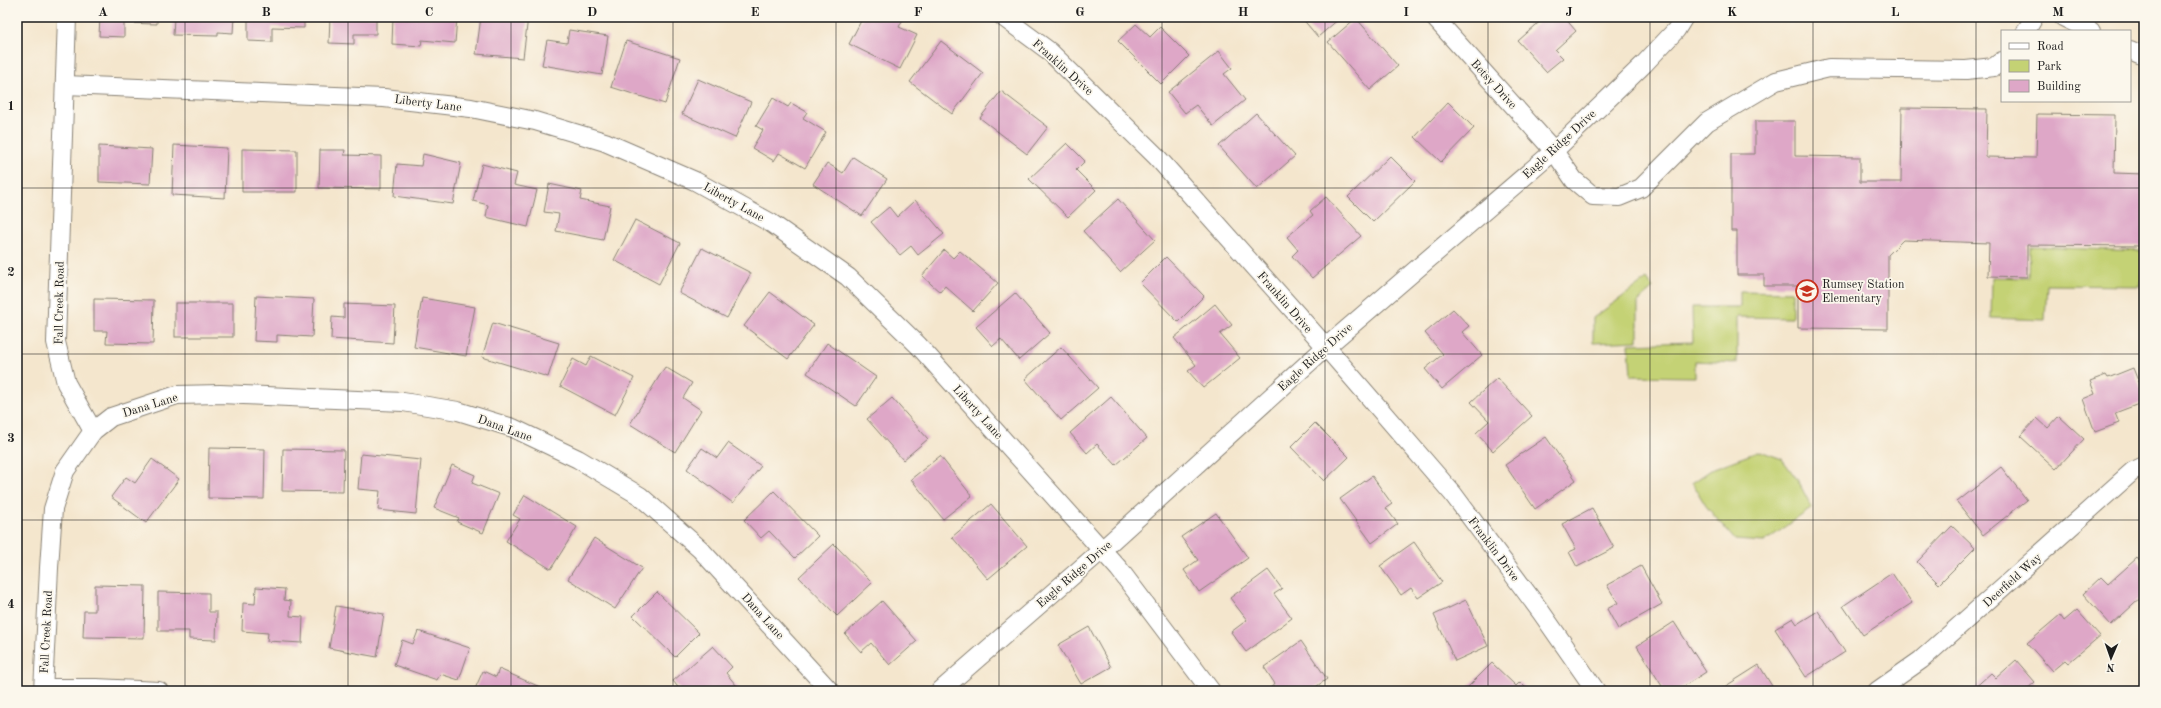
<svg xmlns="http://www.w3.org/2000/svg" width="2161" height="708" font-family="'Old Standard TT',serif">
<rect width="100%" height="100%" fill="#fbf7ec"/>
<filter id="ink" filterUnits="userSpaceOnUse"><feTurbulence type="fractalNoise" baseFrequency=".025" numOctaves="2"/><feDisplacementMap in="SourceGraphic" scale="8" xChannelSelector="R" yChannelSelector="G"/><feConvolveMatrix kernelMatrix="1 2 1 2 8 2 1 2 1" color-interpolation-filters="sRGB"/></filter>
<filter id="wash" filterUnits="userSpaceOnUse"><feTurbulence type="fractalNoise" baseFrequency=".012" numOctaves="4" result="noise"/><feDisplacementMap in="SourceGraphic" scale="16" xChannelSelector="R" yChannelSelector="G"/><feGaussianBlur stdDeviation="0.9" result="paint"/><feColorMatrix in="noise" values="0 0 0 0 0 0 0 0 0 0 0 0 0 0 0 0 0 1.4 0 .05"/><feComposite in="paint" operator="in"/></filter>
<g filter="url(#wash)">
<rect width="100%" height="100%" fill="#f4e6cd"/>
<!-- green -->
<g fill="#c4d274" stroke="#707748">
<path d="M2030,247L2142,251L2141,286L2047,285L2045,320L1991,318L1992,277L2029,278Z"/>
<path d="M1647,279L1653,288L1638,302V341L1593,343V318Z"/>
<path d="M1740,291L1792,292V318L1737,317V363L1695,361V377L1631,376L1629,344L1693,342L1692,307H1740Z"/>
<path d="M1760,451L1782,459L1797,479L1812,508L1764,542L1735,540L1706,506L1692,483L1714,468Z"/>
</g>
<g id="blocks">
<!-- building -->
<g fill="#dea7c7">
<path d="M100,17H157V24L124,23V37L99,36Z"/>
<path d="M174,17H234L233,33L218,32V36L173,35Z"/>
<path d="M248,17H304V28L272,27V42L248,41Z"/>
<path d="M330,17H376V34H354V44L329,43Z"/>
<path d="M393,17H457L455,43L422,40L421,46L392,44Z"/>
<path d="M481,17H528L523,58L476,54Z"/>
<path d="M863,17H904L899,27L917,35L900,69L849,44Z"/>
<path d="M1301,17H1341L1318,37Z"/>
<path d="M1545,17H1564L1576,31L1555,50L1563,58L1546,72L1518,41Z"/>
<path d="M1356,18L1398,66L1370,90L1328,42Z"/>
<path d="M1136,24L1150,37L1160,27L1189,56L1161,84L1118,41Z"/>
<path d="M569,30L608,36L602,75L542,65L547,40L567,43Z"/>
<path d="M626,41L680,58L665,104L611,87Z"/>
<path d="M941,41L983,73L952,114L910,82Z"/>
<path d="M1219,51L1232,68L1224,74L1245,100L1213,126L1196,105L1185,113L1168,92Z"/>
<path d="M698,79L751,102L735,138L682,114Z"/>
<path d="M1001,91L1048,127L1027,154L980,118Z"/>
<path d="M773,98L788,107L791,103L807,112L803,118L826,132L805,168L779,153L774,161L752,148L763,130L756,126Z"/>
<path d="M1448,102L1474,128L1441,162L1415,137Z"/>
<path d="M1902,108L1987,109L1986,157L2036,158L2037,114L2115,115L2114,173L2144,174V246L2027,245V277L1988,276L1989,243L1903,240L1888,255V329L1798,328V286H1764V275H1737V231H1731V154H1755V121H1795V156L1860,157V182H1901Z"/>
<path d="M1256,113L1295,156L1257,189L1219,146Z"/>
<path d="M1067,143L1085,161L1076,170L1096,190L1068,217L1029,179Z"/>
<path d="M174,145L227,148L225,198L172,195Z"/>
<path d="M99,146L152,149L150,184L99,182Z"/>
<path d="M242,149L297,150V192H242Z"/>
<path d="M320,150H345L344,155L381,156V189L319,188Z"/>
<path d="M423,154L461,163L453,204L394,196L397,164L421,166Z"/>
<path d="M1390,156L1415,181L1373,222L1348,197Z"/>
<path d="M853,157L887,179L862,216L813,184L827,163L843,173Z"/>
<path d="M482,164L517,173L514,185L537,190L528,227L486,217L488,205L473,201Z"/>
<path d="M549,184L582,191L580,200L610,206L603,240L556,231L559,214L544,212Z"/>
<path d="M1326,197L1361,236L1312,278L1292,256L1298,250L1287,237L1313,215L1310,211Z"/>
<path d="M1118,199L1155,240L1120,272L1083,231Z"/>
<path d="M915,200L944,234L918,255L911,246L900,255L871,222L889,207L897,217Z"/>
<path d="M635,220L680,243L659,284L614,260Z"/>
<path d="M702,248L751,273L727,318L679,293Z"/>
<path d="M944,250L953,258L960,251L998,283L973,311L945,286L940,292L922,276Z"/>
<path d="M1166,257L1204,296L1178,322L1140,283Z"/>
<path d="M770,292L814,325L788,359L744,326Z"/>
<path d="M1015,293L1050,333L1019,360L1001,339L993,346L976,327Z"/>
<path d="M256,296L314,299L312,337L277,335V342L254,341Z"/>
<path d="M422,298L475,307L466,356L414,347Z"/>
<path d="M94,299L154,300L153,344L106,343L107,331H94Z"/>
<rect x="175" y="303" width="58" height="34"/>
<path d="M344,304L395,306L393,343L331,339L332,317L344,318Z"/>
<path d="M1215,304L1232,325L1220,334L1240,358L1203,388L1188,371L1196,365L1174,338Z"/>
<path d="M1453,309L1469,326L1462,332L1482,355L1442,389L1425,369L1443,354L1425,333Z"/>
<path d="M493,323L559,343L548,377L482,357Z"/>
<path d="M827,343L876,377L856,406L807,373Z"/>
<path d="M1061,347L1098,388L1061,420L1025,379Z"/>
<path d="M591,356L634,378L615,415L560,386L573,359L586,366Z"/>
<path d="M665,367L692,383L683,398L701,410L675,452L630,424Z"/>
<path d="M2133,368L2144,396V402L2115,413L2119,423L2095,432L2083,399L2095,394L2090,381L2106,375L2108,378Z"/>
<path d="M1497,378L1532,416L1493,451L1476,433L1489,421L1471,402Z"/>
<path d="M1111,397L1147,438L1116,465L1097,444L1087,453L1070,433Z"/>
<path d="M892,398L928,439L903,460L867,419Z"/>
<path d="M2059,416L2084,439L2056,469L2020,436L2037,418L2048,428Z"/>
<path d="M1315,423L1349,457L1324,481L1291,447Z"/>
<path d="M1546,437L1576,480L1535,509L1505,465Z"/>
<path d="M728,443L761,466L733,503L687,469L702,448L717,458Z"/>
<path d="M209,448L265,449L264,499L208,498Z"/>
<path d="M283,449L344,450L343,492L282,491Z"/>
<path d="M361,454L421,460L416,514L378,510L380,491L358,489Z"/>
<path d="M940,456L972,496L943,519L911,479Z"/>
<path d="M152,459L179,479L146,523L111,497L126,477L135,483Z"/>
<path d="M452,465L475,475L472,483L499,494L483,533L457,522L459,518L434,508Z"/>
<path d="M2001,467L2027,500L1983,535L1957,502Z"/>
<path d="M1372,476L1392,504L1386,508L1398,524L1372,543L1340,499Z"/>
<path d="M774,491L818,536L795,558L769,531L761,538L744,520Z"/>
<path d="M525,495L577,527L551,569L506,541L520,519L513,515Z"/>
<path d="M991,504L1027,546L988,579L952,537Z"/>
<path d="M1592,508L1614,548L1577,567L1569,552L1576,549L1562,524Z"/>
<path d="M1216,513L1248,558L1199,592L1184,570L1198,560L1181,537Z"/>
<path d="M1952,526L1975,548L1939,584L1917,562Z"/>
<path d="M594,538L642,568L615,609L568,579Z"/>
<path d="M1414,542L1442,582L1418,598L1411,588L1401,595L1380,566Z"/>
<path d="M834,544L872,583L837,616L799,577Z"/>
<path d="M2137,558L2144,566V595L2111,625L2083,594L2101,577L2108,584Z"/>
<path d="M1641,566L1662,604L1618,629L1607,609L1618,603L1607,585Z"/>
<path d="M1268,570L1282,589L1274,594L1292,618L1246,652L1231,632L1247,620L1230,598Z"/>
<path d="M1892,573L1912,603L1863,635L1843,606Z"/>
<path d="M95,585L145,586L144,638L83,637L84,611H95Z"/>
<path d="M256,587L285,589L284,600L291,601L290,616L303,617L302,643L267,641L268,633L242,631L243,603L255,604Z"/>
<path d="M158,592L209,593V612H217L216,640L189,639V631H158Z"/>
<path d="M657,592L699,633L675,657L633,616Z"/>
<path d="M1466,600L1488,646L1455,661L1434,615Z"/>
<path d="M882,601L917,641L890,665L871,643L861,652L845,634Z"/>
<path d="M336,606L384,614L377,657L329,648Z"/>
<path d="M2077,610L2100,636L2068,663L2065,660L2052,671L2027,643L2060,615L2064,621Z"/>
<path d="M1818,611L1845,652L1806,677L1775,629L1793,618L1797,624Z"/>
<path d="M1674,622L1706,672L1676,691H1665L1637,646Z"/>
<path d="M1089,627L1111,667L1081,684L1058,645Z"/>
<path d="M418,631L470,648L459,680L440,674L437,680L394,665L402,640L413,644Z"/>
<path d="M1301,641L1327,679L1310,691H1272L1270,688L1275,684L1264,667Z"/>
<path d="M713,646L732,667L726,673L741,691H681L673,681Z"/>
<path d="M2016,660L2035,682L2025,691H1971L1991,673L1996,678Z"/>
<path d="M1492,663L1516,686L1520,682L1529,691H1472L1468,687Z"/>
<path d="M1759,665L1775,691H1718Z"/>
<path d="M499,669L540,687L538,691H474L483,671L496,677Z"/>
</g>
</g>
</g>
<g filter="url(#ink)">
<use href="#blocks" fill-opacity="0" stroke="#888174" stroke-width="1"/>
<g fill="none" stroke-linecap="round" stroke-linejoin="round">
<!-- street casing -->
<g stroke="#888174" stroke-width="20">
<g id="street">
<path d="M67,17L56,342L66,383L93,431"/>
<path d="M1003,17L1049,51L1156,156L1326,347L1453,494L1541,612L1596,691"/>
<path d="M1434,17L1554,151L1574,180L1593,196L1619,197L1641,188L1707,122L1776,81L1829,68L1966,70L1994,67L2002,61"/>
<path d="M2063,17L2091,31"/>
<path d="M2026,31L2034,17"/>
<path d="M2130,50L2144,56"/>
<path d="M65,85L384,98L471,108L535,121L605,142L695,181L771,223L848,277L918,345L1119,569L1211,691"/>
<path d="M43,688H96L159,691"/>
<path d="M43,691L49,568L53,509L65,471L93,431L111,417L177,395L220,394L403,402L458,411L513,428L578,459L640,496L700,549L830,691"/>
<path d="M940,691L1102,550L1326,347L1554,151L1644,64L1676,30L1684,17"/>
<path d="M1877,691L1921,660L2133,471L2144,466"/>
</g>
</g>
<!-- street -->
<use href="#street" stroke="#fff" stroke-width="18"/>
</g>
</g>
<!-- grid -->
<path fill="none" stroke="#1c1c1c" stroke-width="1" stroke-opacity="0.55" d="M185,17V691M348,17V691M511,17V691M673,17V691M836,17V691M999,17V691M1162,17V691M1325,17V691M1488,17V691M1650,17V691M1813,17V691M1976,17V691M17,188H2144M17,354H2144M17,520H2144"/>
<!-- icons -->
<defs>
<g id="school-ring" transform="scale(1.15)"><circle r="9.5" fill="#fbf7ec" stroke="#c8321e" stroke-width="1.5"/><path d="M0-5L7-2L0 1L-7-2ZM-4 1L0 2.5L4 1V4Q0 6-4 4Z" fill="#c8321e"/></g>
</defs>
<g fill-rule="evenodd">
<use href="#school-ring" x="1807" y="291"/>
</g>
<g text-anchor="middle" stroke-width="3.5" stroke-linejoin="round" paint-order="stroke">
<!-- street labels -->
<g font-size="12" fill="#1c1c1c" stroke="#fbf7ec">
<text transform="translate(1063 67) rotate(42)" y="4">Franklin Drive</text>
<text transform="translate(1494 84) rotate(48)" y="4">Betsy Drive</text>
<text transform="translate(428 103) rotate(7)" y="4">Liberty Lane</text>
<text transform="translate(1559 144) rotate(-43)" y="4">Eagle Ridge Drive</text>
<text transform="translate(734 202) rotate(29)" y="4">Liberty Lane</text>
<text transform="translate(1285 302) rotate(49)" y="4">Franklin Drive</text>
<text transform="translate(59 303) rotate(-89)" y="4">Fall Creek Road</text>
<text transform="translate(1315 357) rotate(-42)" y="4">Eagle Ridge Drive</text>
<text transform="translate(150 405) rotate(-17)" y="4">Dana Lane</text>
<text transform="translate(978 412) rotate(48)" y="4">Liberty Lane</text>
<text transform="translate(505 428) rotate(20)" y="4">Dana Lane</text>
<text transform="translate(1494 549) rotate(53)" y="4">Franklin Drive</text>
<text transform="translate(1074 574) rotate(-41)" y="4">Eagle Ridge Drive</text>
<text transform="translate(2012 580) rotate(-42)" y="4">Deerfield Way</text>
<text transform="translate(763 616) rotate(48)" y="4">Dana Lane</text>
<text transform="translate(46 632) rotate(-87)" y="4">Fall Creek Road</text>
</g>
<!-- poi labels -->
<g font-size="12" fill="#1c1c1c" stroke="#fbf7ec" text-anchor="start">
<text x="1822" y="288">Rumsey Station<tspan x="1822" dy="14">Elementary</tspan></text>
</g>
</g>
<!-- margin -->
<rect width="2161" height="708" fill="none" stroke="#fbf7ec" stroke-width="44"/>
<!-- legend -->
<rect x="2001" y="30" width="130" height="72" fill="#fbf7ec" stroke="#a29f99"/>
<rect x="2009" y="43" width="20" height="6" fill="#ffffff" stroke="#a29f99"/>
<text x="2037" y="50" font-size="12" fill="#1c1c1c">Road</text>
<rect x="2009" y="60" width="20" height="12" fill="#c4d274" stroke="#a29f99"/>
<text x="2037" y="70" font-size="12" fill="#1c1c1c">Park</text>
<rect x="2009" y="80" width="20" height="12" fill="#dea7c7" stroke="#a29f99"/>
<text x="2037" y="90" font-size="12" fill="#1c1c1c">Building</text>
<!-- north arrow -->
<g transform="translate(2111 658) rotate(182)" stroke="#fbf7ec" stroke-width="3" paint-order="stroke">
<path d="M0-3L7 15L0 10L-7 15Z" fill="#1c1c1c"/>
<text y="-6" font-size="11" font-weight="bold" text-anchor="middle" fill="#1c1c1c">N</text>
</g>
<rect x="22" y="22" width="2117" height="664" fill="none" stroke="#1c1c1c" stroke-width="1.5"/>
<g font-size="13" text-anchor="middle" font-weight="bold" fill="#1c1c1c">
<text x="103" y="16">A</text>
<text x="266" y="16">B</text>
<text x="429" y="16">C</text>
<text x="592" y="16">D</text>
<text x="755" y="16">E</text>
<text x="918" y="16">F</text>
<text x="1080" y="16">G</text>
<text x="1243" y="16">H</text>
<text x="1406" y="16">I</text>
<text x="1569" y="16">J</text>
<text x="1732" y="16">K</text>
<text x="1895" y="16">L</text>
<text x="2058" y="16">M</text>
<text x="11" y="110">1</text>
<text x="11" y="276">2</text>
<text x="11" y="442">3</text>
<text x="11" y="608">4</text>
</g>
</svg>
